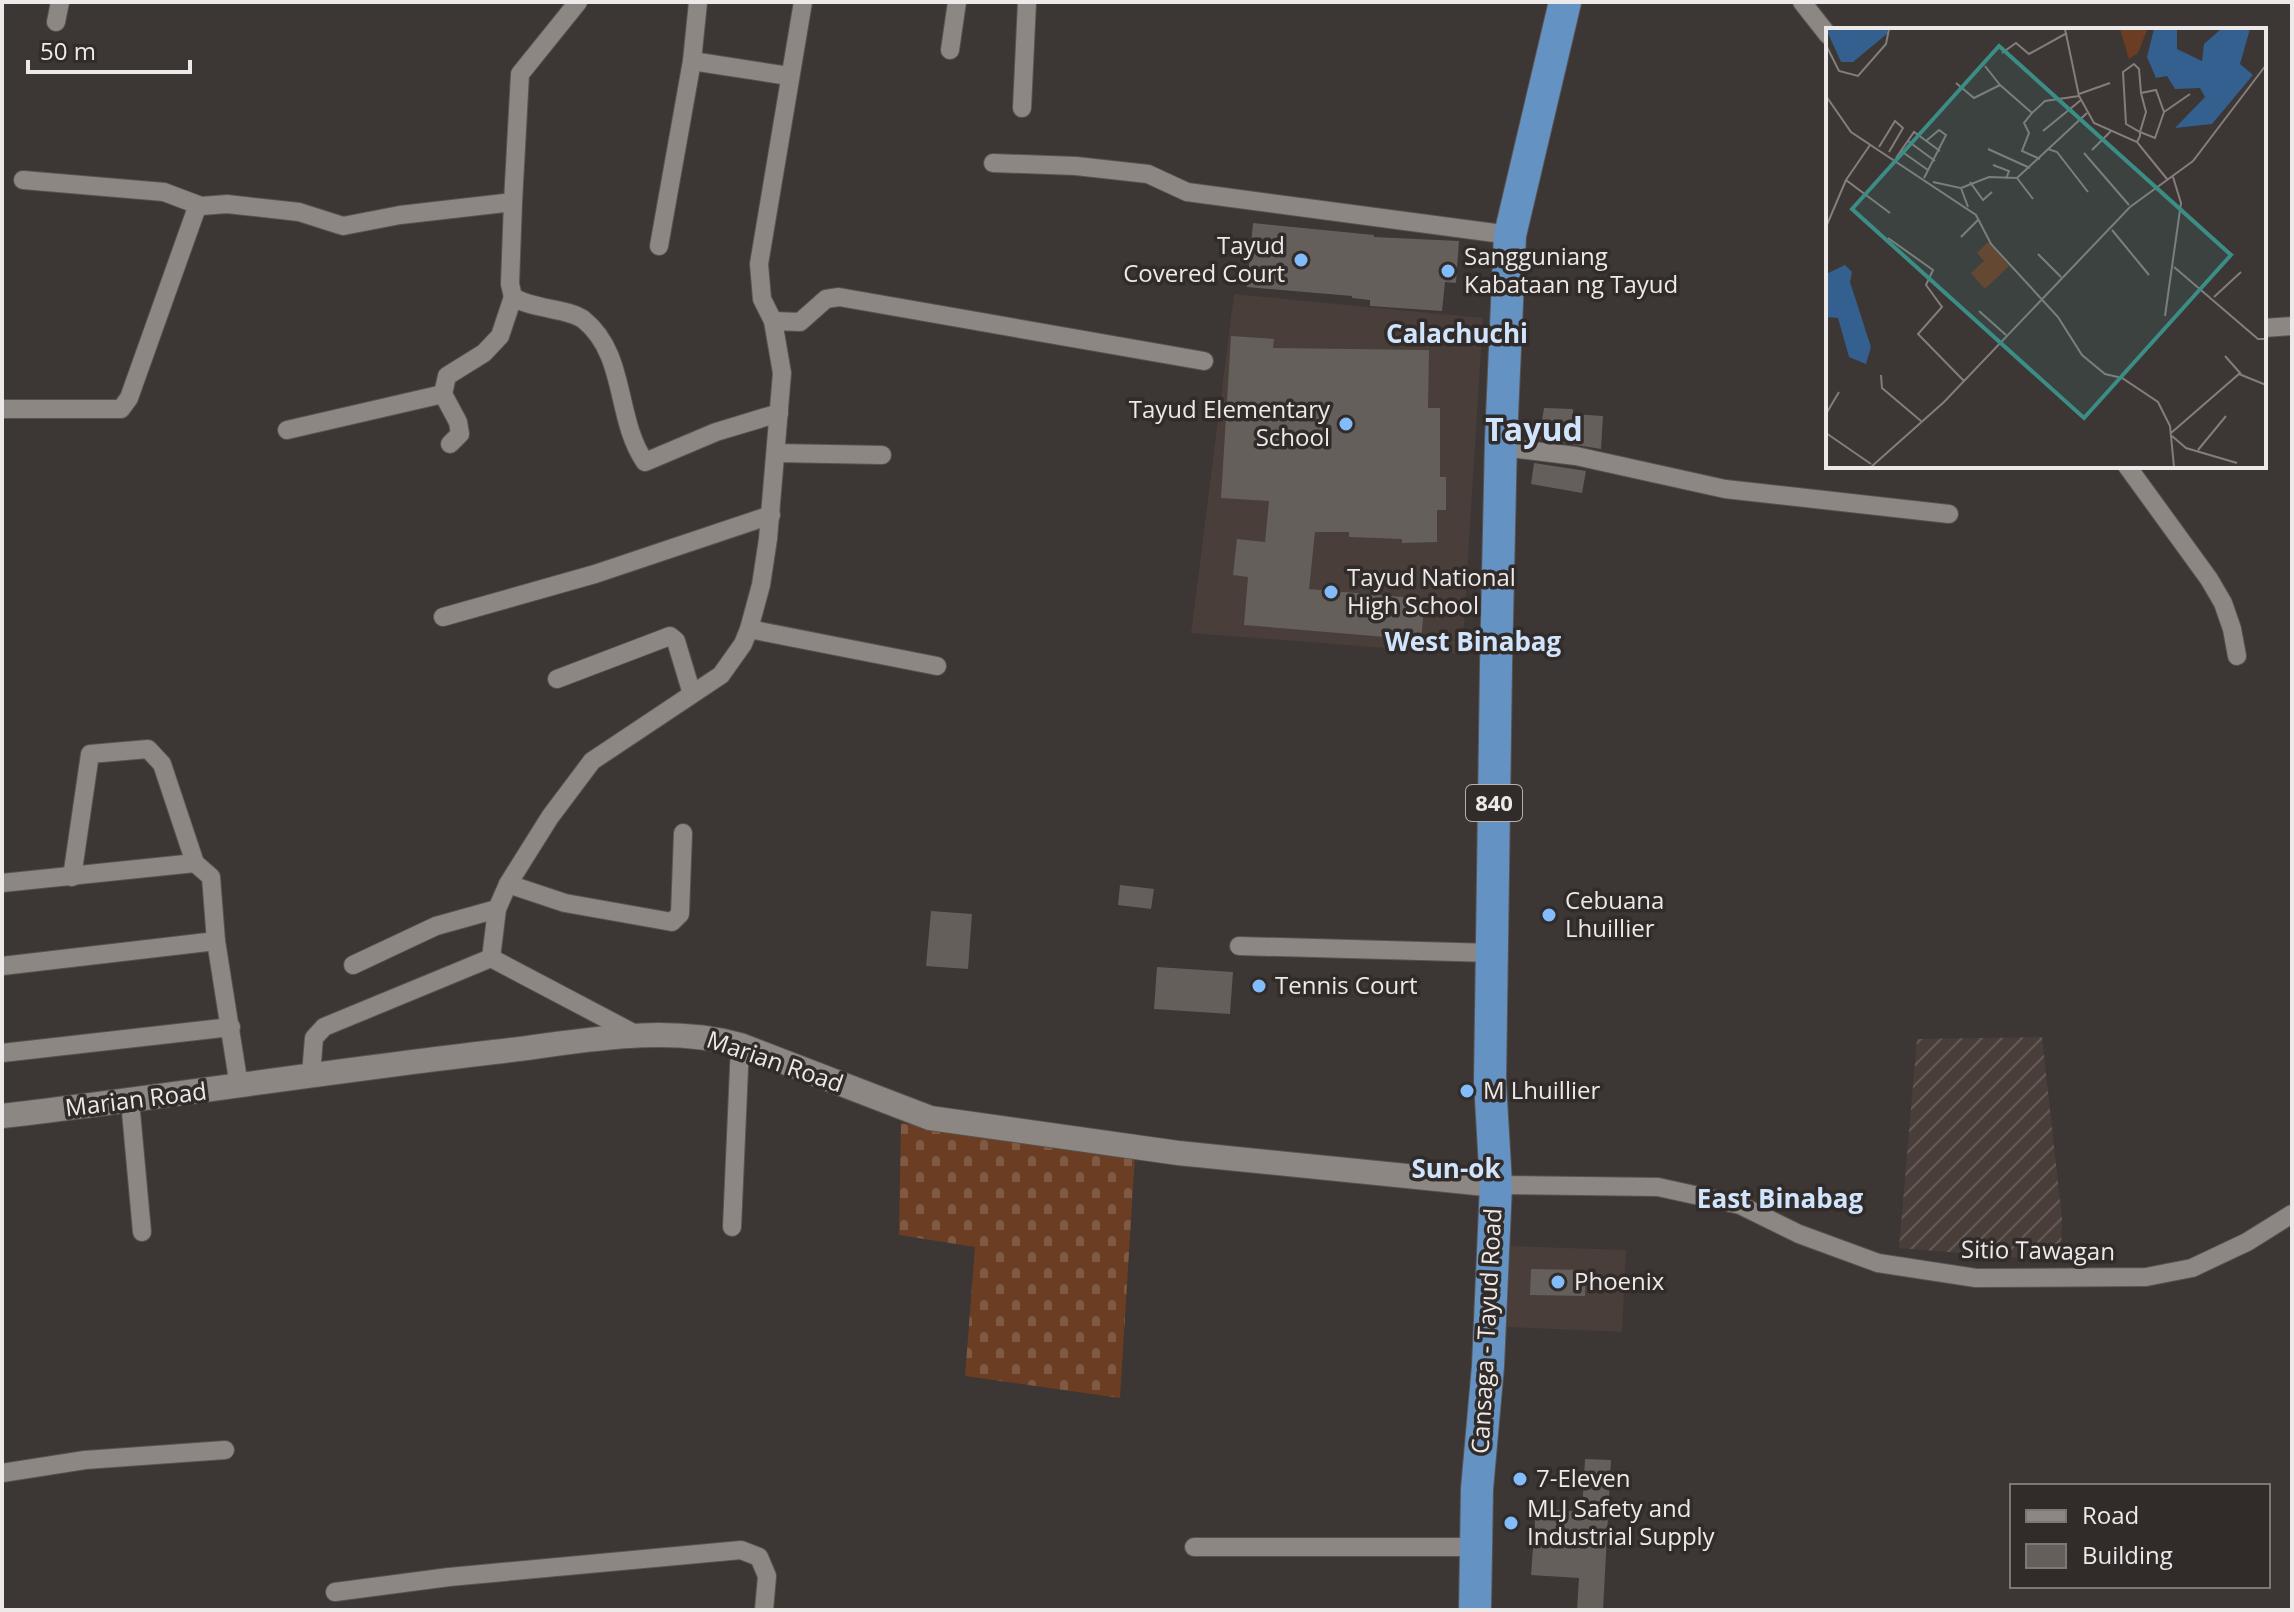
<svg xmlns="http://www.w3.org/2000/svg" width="2294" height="1612" font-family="'Open Sans',sans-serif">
<defs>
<pattern id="industrial-furrows" width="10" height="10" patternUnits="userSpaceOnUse" patternTransform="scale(2)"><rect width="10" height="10" fill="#493e39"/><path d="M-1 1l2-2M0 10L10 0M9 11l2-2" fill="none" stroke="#645a56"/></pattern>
<pattern id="cemetery-stones" width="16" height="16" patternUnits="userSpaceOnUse" patternTransform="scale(2)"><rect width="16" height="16" fill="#6b3d23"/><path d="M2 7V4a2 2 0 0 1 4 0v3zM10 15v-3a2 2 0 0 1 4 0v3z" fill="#805943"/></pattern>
</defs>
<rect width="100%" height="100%" fill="#3c3634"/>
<!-- built -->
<g fill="#493e39">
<path d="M1234,294L1483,318L1462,654L1191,633Z"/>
<path d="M1510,1246L1626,1250L1622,1332L1507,1327Z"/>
</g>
<!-- industrial -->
<path fill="url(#industrial-furrows)" d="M2042,1037L2062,1218L2061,1254L2021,1258L1899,1248L1917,1039Z"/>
<!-- cemetery -->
<path fill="url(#cemetery-stones)" d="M901,1123L1135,1155L1120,1398L965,1376L975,1247L899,1235Z"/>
<!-- building -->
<g fill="#655f5c">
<path d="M1253,223L1374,235V237L1459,241L1456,283L1445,282L1442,311L1370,306V300L1352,298V296L1247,287Z"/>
<path d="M1231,336L1274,339L1273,348L1429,350L1428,408H1440V477H1446V510H1437V542L1402,543V539L1349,537V532H1315L1309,589L1425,599L1421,640L1244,625L1248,577L1233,575L1237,539L1265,542L1269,501L1221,498Z"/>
<path d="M1544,408L1573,409V414L1603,416L1601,449L1539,439Z"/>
<path d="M1534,463L1586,471L1582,493L1531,484Z"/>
<path d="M1120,885L1154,889L1151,909L1118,905Z"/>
<path d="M931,911L972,914L968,969L926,966Z"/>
<path d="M1157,967L1233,972L1230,1014L1154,1009Z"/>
<path d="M1531,1269L1586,1270L1585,1296L1530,1295Z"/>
<path d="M1585,1459L1611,1460L1603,1610H1577L1579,1578L1531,1575L1536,1508L1582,1512Z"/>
</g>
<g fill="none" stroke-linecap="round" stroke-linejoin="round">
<!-- minor casing -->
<g stroke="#585350" stroke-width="20">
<g id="minor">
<path d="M1802,2L1828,35"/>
<path d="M56,22L60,2"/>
<path d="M950,50L957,2"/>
<path d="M692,61L789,76"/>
<path d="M1022,108L1027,2"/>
<path d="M993,163L1076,166L1148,174L1187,192L1510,235"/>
<path d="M23,180L164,192L201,206"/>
<path d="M513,202L510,284L513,297C534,310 569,308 584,320C627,355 615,419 645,462L716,432L779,413"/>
<path d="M659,246L692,61L698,2"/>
<path d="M773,321L800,322L826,299L839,297L1204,361"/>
<path d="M2264,328L2292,326"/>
<path d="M2,409H121L129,398L196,210L201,206L227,204L299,212L343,226L400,215L513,202L520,74L578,2"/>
<path d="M287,430L443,394"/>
<path d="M450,444L460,434L458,422L443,394L447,376L484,353L500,336L513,297"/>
<path d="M1501,447L1576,456L1725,489L1949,514"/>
<path d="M776,453L882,455"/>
<path d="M2127,466L2209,579L2223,603L2232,629L2237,656"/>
<path d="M443,617L595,574L771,515"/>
<path d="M749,629L937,666"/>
<path d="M557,679L670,636L676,641L692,694"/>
<path d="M72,877L90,754L148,749L162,764L195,863L211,877L216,941L239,1086"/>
<path d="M2,883L195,863"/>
<path d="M508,884L565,903L672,922L680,914L683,833"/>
<path d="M1239,946L1492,953"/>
<path d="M491,958L497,909L508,884L550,817L592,761L721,675L743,644L749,629L761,585L768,539L782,373L773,321L762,299L759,264L803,2"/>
<path d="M353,965L436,926L497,909"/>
<path d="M2,966L216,941"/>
<path d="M2,1053L231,1027"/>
<path d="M311,1074L314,1038L324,1027L491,958L639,1036"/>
<path d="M130,1101L142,1232"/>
<path d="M1496,1185L1658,1187L1740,1205L1799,1234L1878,1263L1976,1278L2146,1277L2192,1268L2247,1242L2292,1214"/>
<path d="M732,1227L740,1045"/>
<path d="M2,1473L85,1460L225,1450"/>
<path d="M1194,1547H1477"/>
<path d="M335,1592L449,1577L741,1550L759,1557L767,1576L764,1610"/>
</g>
</g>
<!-- tertiary casing -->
<g stroke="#585350" stroke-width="26">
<path id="tertiary" d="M2,1116C166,1097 330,1071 494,1052C574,1043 661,1023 740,1045L930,1118L1178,1153L1496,1185"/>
</g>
<!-- trunk casing -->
<g stroke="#585350" stroke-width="34">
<path id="trunk" d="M1475,1610L1477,1489L1488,1366L1496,1185L1490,1082L1496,665L1501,439L1510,235L1565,2"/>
</g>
<!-- minor -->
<use href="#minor" stroke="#8d8783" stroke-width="18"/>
<!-- tertiary -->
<use href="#tertiary" stroke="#8d8783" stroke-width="24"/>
<!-- trunk -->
<use href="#trunk" stroke="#6492c3" stroke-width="32"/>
</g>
<!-- markers -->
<g fill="#82bcfa" stroke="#312c2a" stroke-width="3">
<circle cx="1301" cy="260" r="8"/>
<circle cx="1448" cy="271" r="8"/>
<circle cx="1346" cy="424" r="8"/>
<circle cx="1331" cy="592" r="8"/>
<circle cx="1549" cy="915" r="8"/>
<circle cx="1259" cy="986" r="8"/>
<circle cx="1467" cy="1091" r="8"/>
<circle cx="1558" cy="1282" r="8"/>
<circle cx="1520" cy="1479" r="8"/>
<circle cx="1511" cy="1523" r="8"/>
</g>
<g text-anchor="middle" stroke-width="7" stroke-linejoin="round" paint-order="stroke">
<!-- shield labels -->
<rect fill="#312c2a" stroke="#b5b0af" stroke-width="2" x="1466" y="785" width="56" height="36" rx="6"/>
<g font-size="22" font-weight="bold" fill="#ede9e8">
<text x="1494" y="811">840</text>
</g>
<!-- poi labels -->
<g font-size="24" fill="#ede9e8" stroke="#312c2a" text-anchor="start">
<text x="1285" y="254" text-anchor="end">Tayud<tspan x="1285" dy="28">Covered Court</tspan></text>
<text x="1464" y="265">Sangguniang<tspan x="1464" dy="28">Kabataan ng Tayud</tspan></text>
<text x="1330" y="418" text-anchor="end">Tayud Elementary<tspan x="1330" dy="28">School</tspan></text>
<text x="1347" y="586">Tayud National<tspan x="1347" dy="28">High School</tspan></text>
<text x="1565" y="909">Cebuana<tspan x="1565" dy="28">Lhuillier</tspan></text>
<text x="1275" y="994">Tennis Court</text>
<text x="1483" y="1099">M Lhuillier</text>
<text x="1574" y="1290">Phoenix</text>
<text x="1536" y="1487">7-Eleven</text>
<text x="1527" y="1517">MLJ Safety and<tspan x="1527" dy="28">Industrial Supply</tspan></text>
</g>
<!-- street labels -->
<g font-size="24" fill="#ede9e8" stroke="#312c2a">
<text transform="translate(775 1062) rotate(19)" y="8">Marian Road</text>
<text transform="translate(136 1100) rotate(-7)" y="8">Marian Road</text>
<text transform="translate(2038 1251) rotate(1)" y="8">Sitio Tawagan</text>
<text transform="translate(1487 1331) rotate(-87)" y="8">Cansaga - Tayud Road</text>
</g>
<!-- neighbourhood labels -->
<g font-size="26" font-weight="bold" fill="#d0e5fd" stroke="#312c2a">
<text x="1457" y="343">Calachuchi</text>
<text x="1473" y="651">West Binabag</text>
<text x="1456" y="1178">Sun-ok</text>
<text x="1780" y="1208">East Binabag</text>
</g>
<!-- district labels -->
<g font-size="32" font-weight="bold" fill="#d0e5fd" stroke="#312c2a">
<text x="1534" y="441">Tayud</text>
</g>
</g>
<!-- overview -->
<g transform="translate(1826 28)">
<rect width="440" height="440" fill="#3c3634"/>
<path d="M294,1L321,2L312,25L303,31Z" fill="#6b3d23"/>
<path d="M162,214L183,238L159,261L145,245L158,233L151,225Z" fill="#6b3d23"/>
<path d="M0,1H61L62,5L27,34H15ZM328,1H351V21L376,33L378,16L395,1H424L414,36L427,47L386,96L349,100L379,69L374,60L349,61L341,48L330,50L321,29ZM19,237L26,244L24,254L45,319L40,336L23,329L12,290L0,289V246Z" fill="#33608f"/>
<path fill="none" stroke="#837e7c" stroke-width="2" d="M239,1L253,68L268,95L311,114L341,151M0,17L13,43L32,48L60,16L63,1M176,25L190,15L203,26L241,5M159,38L174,57M130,55L148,70L174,57L206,85L219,73L253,68M253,66L284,55M0,68L25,104L150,187L165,216L232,289L256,327L279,346L296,350L332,374L344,398L348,439M338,84L364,66M206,85L198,95L203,105L196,123L214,131M217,103L255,72M82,113L109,133M311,114L314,108V104L320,84L315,65L313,41L308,36L297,44L300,96L314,104L329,110L338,84L330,62L315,65M44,117L20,152L64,185M53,119L69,93L77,100L63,124M162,121L204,140M222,121L231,124L262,164M266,122L285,103M75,123L102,142M258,125L303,177M70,130L88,104L114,123M167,137L183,143L180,151M98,150L120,107L113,102L100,113M191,150L207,171M107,154L135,160L142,179M144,154L157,172L166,164M135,160L163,149L191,150L261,85M0,199L20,152M286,202L323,247M135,209L153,191M62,210L107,242L100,257L116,279L92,306L138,353M212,226L235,249M348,239L432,311H440M388,269L415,244M153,283L180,307M339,288L355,175L347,149M399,328L415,346M55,347L56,360L95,393M0,386L13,364M0,405L45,436M345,405L413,346L440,357M346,408L360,420L411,435M372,422L400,388M45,439L118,374L304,179L367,133L440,37"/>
<path fill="#3b8d86" fill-opacity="0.15" stroke="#3b8d86" stroke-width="4" d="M173,18L405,227L258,390L26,181Z"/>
<rect width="440" height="440" fill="none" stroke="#ede9e8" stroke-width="4"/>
</g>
<!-- border -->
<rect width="2294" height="1612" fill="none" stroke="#ede9e8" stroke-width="8"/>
<!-- legend -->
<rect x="2010" y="1484" width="260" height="104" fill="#312c2a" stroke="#7c7876" stroke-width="2"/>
<rect x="2026" y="1510" width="40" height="12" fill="#8d8783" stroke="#7c7876" stroke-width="2"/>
<text x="2082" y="1524" font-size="24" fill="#ede9e8">Road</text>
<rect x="2026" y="1544" width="40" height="24" fill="#655f5c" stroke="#7c7876" stroke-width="2"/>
<text x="2082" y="1564" font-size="24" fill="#ede9e8">Building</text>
<!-- scale -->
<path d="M28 60v12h162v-12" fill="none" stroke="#ede9e8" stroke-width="4"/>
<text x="40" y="60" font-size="24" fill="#ede9e8" stroke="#312c2a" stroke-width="6" paint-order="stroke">50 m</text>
</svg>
